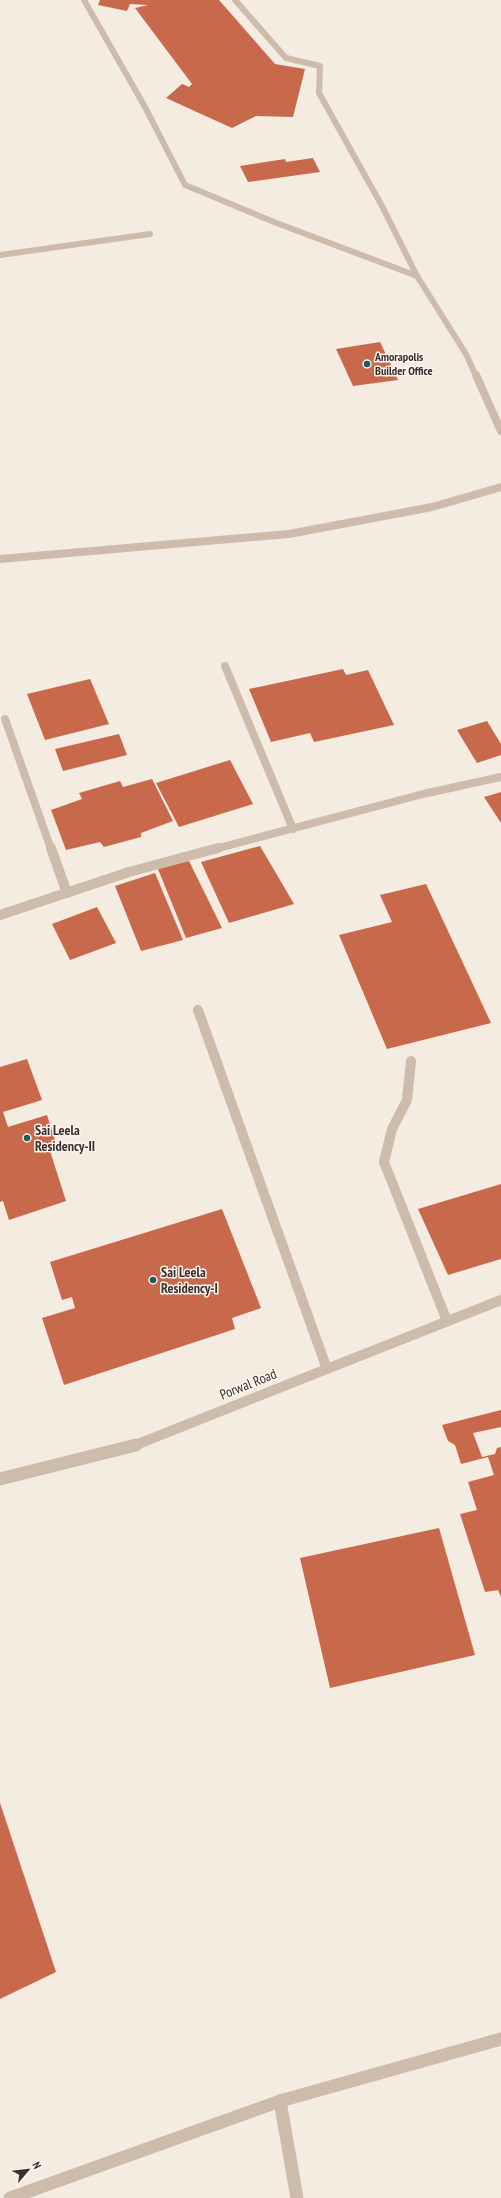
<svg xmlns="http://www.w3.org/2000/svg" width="501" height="2198" font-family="'PT Sans Narrow',sans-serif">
<rect width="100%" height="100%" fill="#f4ebe1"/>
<!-- building -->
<g fill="#c8694b">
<path d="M100,0H219L275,64L305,69L293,117L256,116L232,128L166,98L182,84L189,87L192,84L135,8L148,5L130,4L127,11L98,5Z"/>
<path d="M313,158L320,172L248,182L240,166L285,159L286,162Z"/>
<path d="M380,342L398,380L353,386L336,349Z"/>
<path d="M343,669L346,675L368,670L394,725L314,742L310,733L271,742L249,689Z"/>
<path d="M90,679L109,724L45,740L27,694Z"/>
<path d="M487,721L501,744V755L477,763L457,730Z"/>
<path d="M119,734L127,755L63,771L55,749Z"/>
<path d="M230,760L253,804L179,827L156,783Z"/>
<path d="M152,779L173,821L141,833V837L104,847L100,842L66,850L51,810L82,799L79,793L120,781L123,787Z"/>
<path d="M501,792V823L484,797Z"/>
<path d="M260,846L294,904L229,923L201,862Z"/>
<path d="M189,861L222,928L186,938L158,869Z"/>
<path d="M155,873L183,940L141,951L115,886Z"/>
<path d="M426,884L491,1023L387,1049L339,935L392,922L380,895Z"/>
<path d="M97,907L116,943L70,960L52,924Z"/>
<path d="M27,1059L42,1100L3,1112L8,1127L47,1115L58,1149L50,1151L66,1201L9,1220L3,1201L0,1202V1067Z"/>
<path d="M501,1184V1259L448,1275L418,1209Z"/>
<path d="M222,1209L261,1308L232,1318L235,1329L64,1385L42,1318L75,1308L72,1297L62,1300L50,1262Z"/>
<path d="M501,1410V1427L473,1433L482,1457L495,1454L497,1448L501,1447V1597L498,1590L485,1592L460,1514L477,1510L468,1482L494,1475L488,1457L461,1464L455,1445L448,1441L442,1425Z"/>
<path d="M439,1528L475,1655L330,1688L300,1558Z"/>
<path d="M0,1803L56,1972L0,1999Z"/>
</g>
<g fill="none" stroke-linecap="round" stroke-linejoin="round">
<!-- minor-far3 -->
<g stroke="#cdbbac" stroke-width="6">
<path d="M84,0L145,107L185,185L274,222L417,276"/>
<path d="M235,0L286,58L320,66L319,93L382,206L417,276L466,354L476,376"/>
<path d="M0,255L150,234"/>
</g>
<!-- minor-far2 -->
<g stroke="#cdbbac" stroke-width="8">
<path d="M476,375L501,431"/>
<path d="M0,559L289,534L432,507L501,487"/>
<path d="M225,666L293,829"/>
<path d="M5,719L51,849"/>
<path d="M215,849L423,794L501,777"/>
</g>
<!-- minor-far1 -->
<g stroke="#cdbbac" stroke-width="10">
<path d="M51,848L67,893"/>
<path d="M0,915L129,872L218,848"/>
<path d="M198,1010L327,1369"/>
<path d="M411,1061L407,1100L392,1129L384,1162L447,1321"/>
<path d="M133,1446L501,1300"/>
</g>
<!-- minor -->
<g stroke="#cdbbac" stroke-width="13">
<path d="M0,1479L136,1445"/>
<path d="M280,2101L297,2198"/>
<path d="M10,2198L280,2101L501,2039"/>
</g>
</g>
<!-- markers -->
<g fill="#1f5a5e" stroke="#fbf5ee" stroke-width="1.5">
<circle cx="367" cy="364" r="4"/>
<circle cx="27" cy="1138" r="4"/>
<circle cx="153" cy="1280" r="4"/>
</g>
<g text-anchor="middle" stroke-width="3" stroke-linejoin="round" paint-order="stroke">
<!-- far-poi labels -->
<g font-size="12" font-weight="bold" fill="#3b302b" stroke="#fbf5ee" text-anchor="start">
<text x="375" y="361">Amorapolis<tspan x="375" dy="14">Builder Office</tspan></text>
</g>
<!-- poi labels -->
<g font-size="14" font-weight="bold" fill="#3b302b" stroke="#fbf5ee" text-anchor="start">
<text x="35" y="1135">Sai Leela<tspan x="35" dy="16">Residency-II</tspan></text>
<text x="161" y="1277">Sai Leela<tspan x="161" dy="16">Residency-I</tspan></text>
</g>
<!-- street labels -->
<g font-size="14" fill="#3b302b" stroke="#fbf5ee">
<text transform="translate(248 1384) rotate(-22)" y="5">Porwal Road</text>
</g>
</g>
<!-- north arrow -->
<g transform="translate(28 2170) rotate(62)" stroke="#fbf5ee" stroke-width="3" paint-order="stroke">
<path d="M0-3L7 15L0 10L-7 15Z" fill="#3b302b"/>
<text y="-6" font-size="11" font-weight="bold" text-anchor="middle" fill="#3b302b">N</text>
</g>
</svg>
